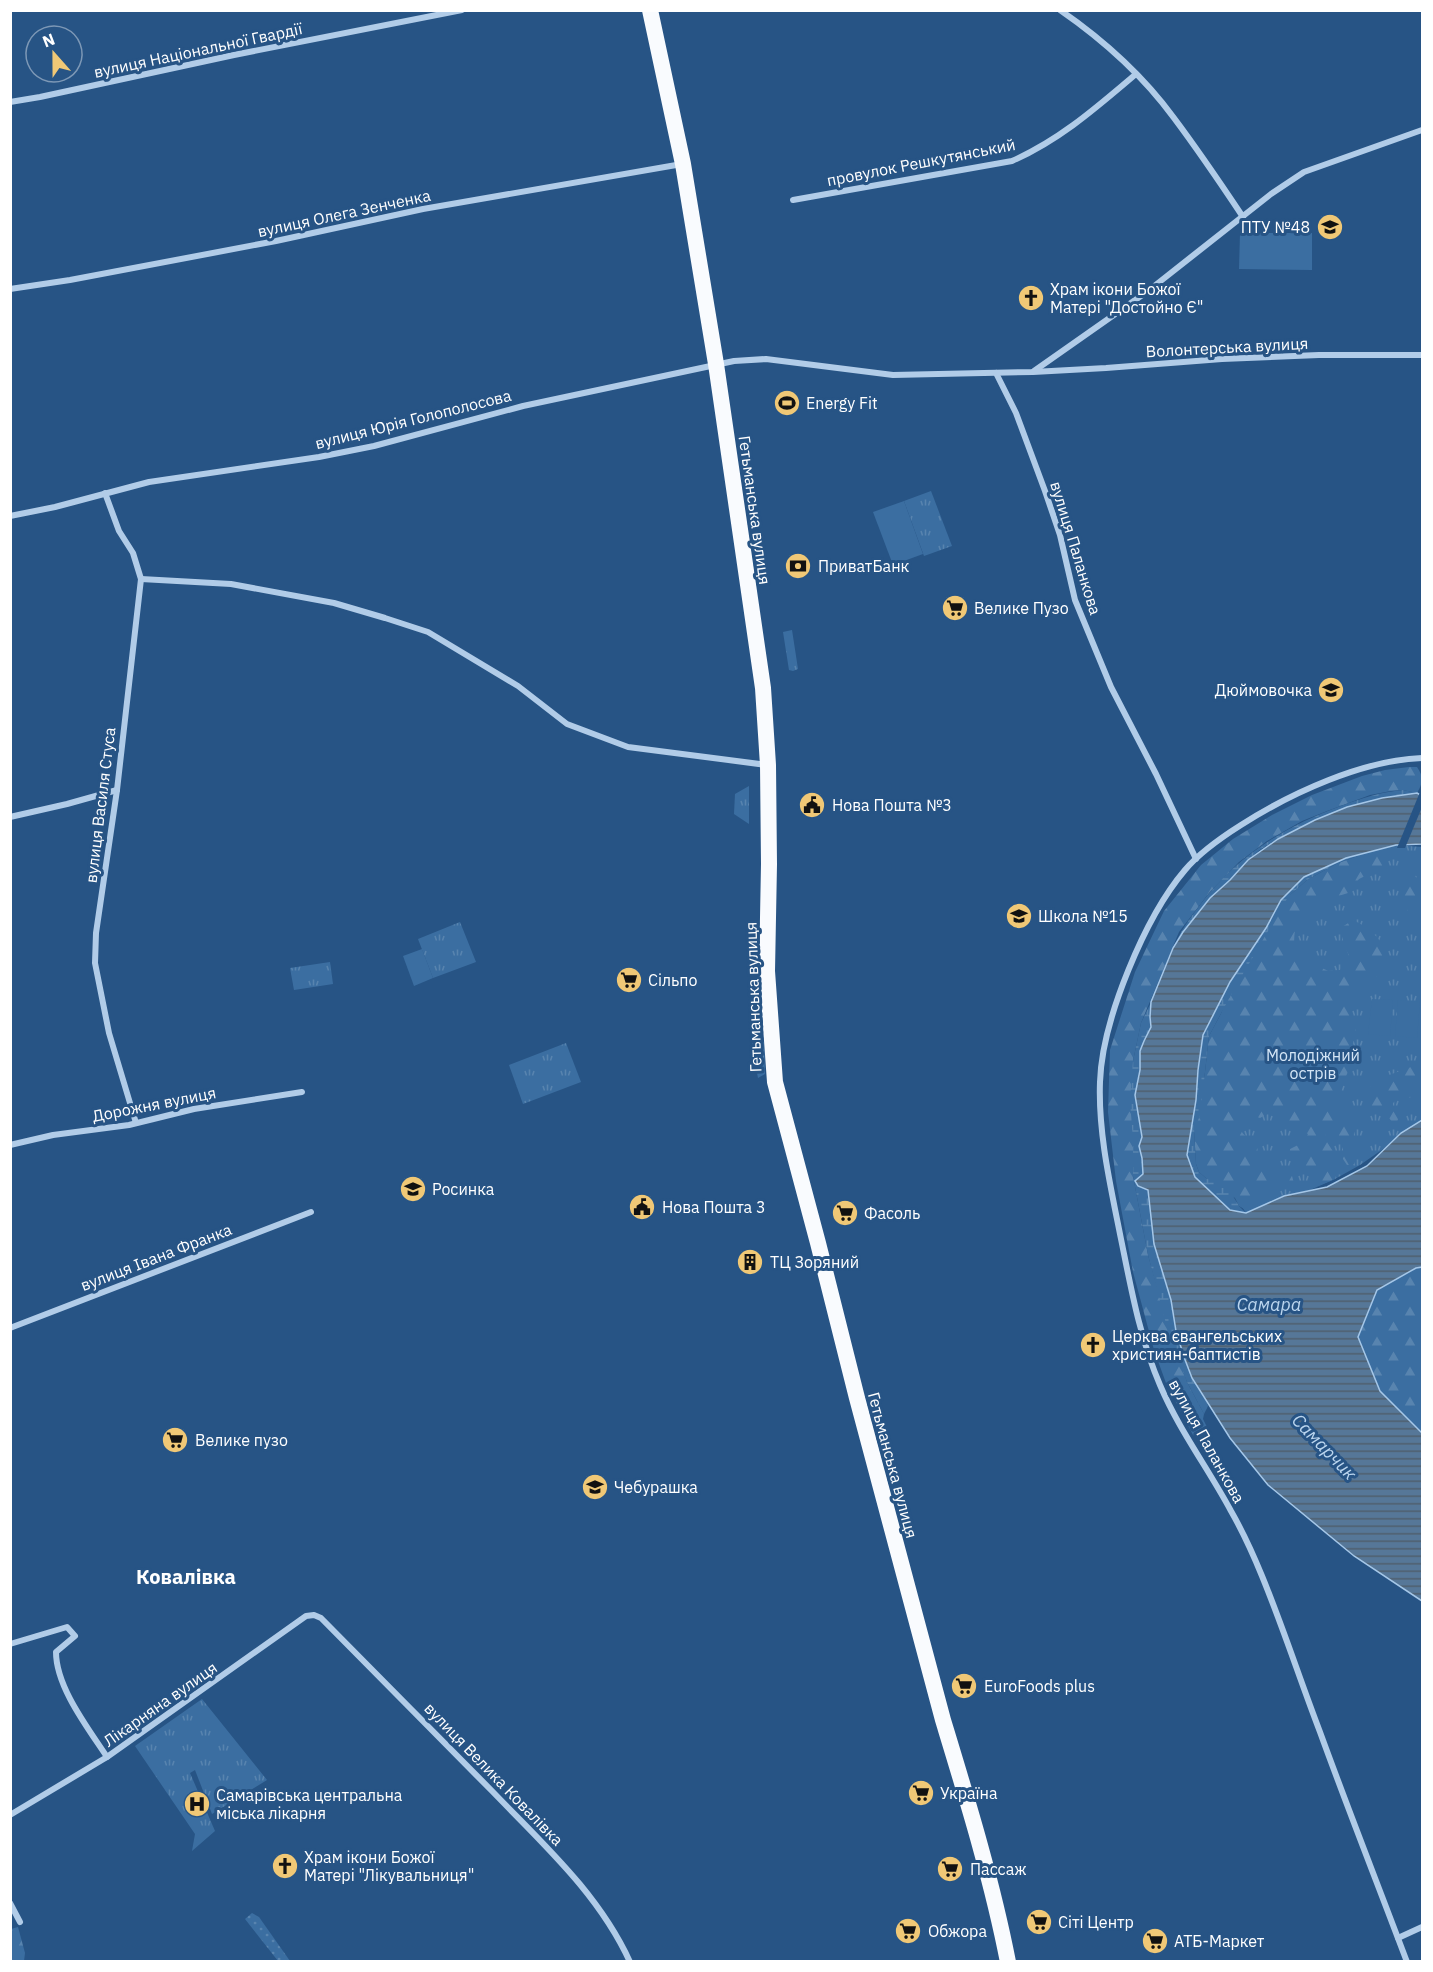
<svg xmlns="http://www.w3.org/2000/svg" width="1433" height="1972" font-family="'IBM Plex Sans',sans-serif">
<defs>
<pattern id="grass-tufts" width="24" height="20" patternUnits="userSpaceOnUse" patternTransform="scale(1.5)"><rect width="24" height="20" fill="#3b6ea1"/><path d="M3 7l-1-3M5 7V3M7 7l1-3M15 17l-1-3M17 17v-4M19 17l1-3" fill="none" stroke="#5884af"/></pattern>
<pattern id="forest-firs" width="22" height="20" patternUnits="userSpaceOnUse" patternTransform="scale(1.5)"><rect width="22" height="20" fill="#3b6ea1"/><path d="M5 1l3.5 6h-7zM16 11l3.5 6h-7z" fill="#5884af"/></pattern>
<pattern id="wetland-marsh" width="20" height="14" patternUnits="userSpaceOnUse" patternTransform="scale(1.5)"><rect width="20" height="14" fill="#3b6ea1"/><path d="M1 5h8M5 5V1M11 12h8M15 12V8" fill="none" stroke="#5884af"/></pattern>
<pattern id="garden-dots" width="8" height="8" patternUnits="userSpaceOnUse" patternTransform="scale(1.5)"><rect width="8" height="8" fill="#3b6ea1"/><path d="M2 2h.1M6 6h.1" fill="none" stroke="#5884af" stroke-width="1.8" stroke-linecap="round"/></pattern>
<pattern id="water-rules" width="6" height="5" patternUnits="userSpaceOnUse" patternTransform="scale(1.5)"><rect width="6" height="5" fill="#567798"/><path d="M0 2.5h6" fill="none" stroke="#505f6e"/></pattern>
</defs>
<rect width="100%" height="100%" fill="#275485"/>
<!-- grass -->
<g fill="url(#grass-tufts)">
<path d="M931,491L952,546L924,556L904,501Z"/>
<path d="M792,630L798,669L793,671L789,670L783,632Z"/>
<path d="M749,786V824L734,814L735,794Z"/>
<path d="M1396,845L1422,847V1120L1401,1133L1386,1147L1360,1165L1335,1179L1310,1190L1284,1196L1246,1213L1191,1127L1230,982L1266,928L1281,900L1365,852Z"/>
<path d="M460,922L476,962L433,978L418,939Z"/>
<path d="M330,962L333,984L294,990L290,968Z"/>
<path d="M752,1037L760,1038L764,1043L765,1074L758,1078L752,1047Z"/>
<path d="M566,1043L581,1082L523,1104L509,1065Z"/>
<path d="M202,1699L267,1780L212,1814L195,1770L190,1773L215,1831L192,1851L195,1834L135,1746Z"/>
</g>
<!-- forest -->
<g fill="url(#forest-firs)">
<path d="M1409,767H1417C1424,777 1423,783 1417,793L1403,790L1391,791L1370,795L1327,811L1302,821L1267,841L1239,862L1209,893L1179,932L1141,1023L1133,1061V1176L1148,1255L1159,1294L1187,1382L1204,1414L1203,1419L1208,1429L1197,1437L1193,1435L1166,1383L1154,1350L1133,1272L1116,1181L1108,1112L1110,1050L1135,972L1164,911L1201,865L1233,839L1272,815L1312,795L1362,776L1385,770Z"/>
<path d="M1384,847L1386,860L1381,872L1369,874L1359,879L1348,893L1329,899L1295,930C1293,945 1293,958 1309,965C1316,968 1322,967 1328,971L1340,970L1349,956L1343,941L1342,927L1353,920C1372,929 1384,941 1390,962L1379,975L1355,992L1351,1000L1353,1021L1356,1029L1352,1048L1354,1057L1342,1086L1338,1104L1340,1111L1347,1112L1355,1120L1353,1146L1356,1157L1354,1164L1347,1165L1343,1159V1149L1337,1130L1329,1131L1326,1134L1325,1139L1334,1153L1335,1165L1338,1169L1335,1179L1318,1186L1314,1176C1300,1168 1288,1170 1290,1149L1304,1142L1308,1134C1298,1128 1284,1127 1279,1114L1269,1113L1260,1118L1249,1114L1245,1110L1239,1116C1238,1135 1245,1134 1257,1146L1259,1160C1267,1165 1284,1175 1292,1176L1295,1187L1293,1189L1287,1188L1282,1183L1274,1185L1273,1192L1266,1194L1258,1193L1254,1197C1253,1204 1251,1208 1244,1209L1239,1206L1235,1198L1207,1179L1199,1172L1196,1164L1194,1129L1199,1118L1202,1099L1209,1036L1246,967L1288,897L1307,880L1338,863Z"/>
<path d="M1402,868C1424,872 1423,901 1422,920C1411,919 1401,903 1399,892C1398,884 1400,875 1402,868Z"/>
<path d="M1411,1067L1422,1068V1094L1408,1098L1400,1097L1393,1103V1109L1399,1116L1397,1122L1393,1123L1385,1113L1371,1106L1367,1096L1369,1088L1376,1078C1390,1076 1398,1071 1411,1067Z"/>
<path d="M1422,1267V1433L1380,1391L1358,1337L1377,1290L1416,1268Z"/>
<path d="M18,1927L25,1953L24,1961H11V1929Z"/>
</g>
<!-- wetland -->
<g fill="url(#wetland-marsh)">
<path d="M1403,790L1417,793C1405,795 1392,796 1381,798C1343,808 1275,833 1248,860C1241,867 1236,874 1229,881C1207,901 1189,923 1173,948C1180,932 1189,919 1200,905C1236,857 1285,826 1341,806C1362,798 1381,792 1403,790Z"/>
<path d="M1384,847L1338,863L1307,880L1288,897L1233,991L1209,1036L1202,1099L1199,1118L1194,1129L1196,1164L1199,1172L1207,1179L1214,1180L1230,1191L1239,1206L1246,1213L1230,1210L1195,1177L1187,1155L1196,1100L1198,1070L1203,1035L1230,982L1266,928L1281,900L1304,877L1346,858Z"/>
<path d="M1151,1002L1150,1017L1151,1027L1144,1041L1135,1095L1142,1137L1139,1146L1142,1158L1143,1174L1138,1186L1148,1190L1154,1244L1171,1300L1176,1331L1192,1378L1205,1397L1208,1406L1204,1414L1187,1382L1169,1335L1148,1255L1133,1176V1140L1130,1101L1133,1061L1141,1023Z"/>
</g>
<!-- garden -->
<path fill="url(#garden-dots)" d="M252,1913L259,1917L290,1961H278L245,1919Z"/>
<!-- pitch -->
<g fill="#3b6ea1">
<path d="M1240,233H1312V270L1239,269Z"/>
<path d="M904,501L923,554L893,565L873,512Z"/>
<path d="M422,949L433,978L414,986L403,956Z"/>
<path d="M1372,999L1393,1000L1390,1036L1368,1034Z"/>
<path d="M1398,1000L1420,1002L1417,1038L1395,1036Z"/>
</g>
<!-- water -->
<path fill="url(#water-rules)" stroke="#a5c7e8" stroke-width="1.5" d="M1417,793L1422,796V844L1396,845L1346,858L1304,877L1281,900L1266,928L1230,982L1203,1035L1198,1070L1196,1100L1187,1155L1195,1177L1230,1210L1246,1213L1284,1196L1327,1187L1367,1166L1401,1133L1422,1120V1267L1416,1268L1377,1290L1358,1337L1380,1391L1422,1433V1601L1354,1556L1268,1485L1230,1438L1192,1378L1184,1357L1176,1331L1171,1300L1154,1244L1148,1190L1138,1186L1135,1181L1143,1174L1142,1158L1139,1146L1142,1137L1135,1095L1140,1070V1051L1144,1041L1151,1027L1150,1017L1151,1002L1173,948L1183,932L1210,898L1230,880L1248,860L1278,839L1315,820L1347,807L1382,798Z"/>
<!-- pier -->
<path fill="#275485" d="M1420,792L1422,793V807L1405,848H1397Z"/>
<g fill="none" stroke-linecap="round" stroke-linejoin="round">
<!-- minor -->
<g stroke="#b1cce8" stroke-width="6">
<path d="M1060,10C1102,39 1144,77 1174,118C1198,150 1221,184 1243,217"/>
<path d="M10,102L40,97L234,55L462,10"/>
<path d="M793,200L1012,161C1060,140 1097,107 1136,74"/>
<path d="M10,289L70,280L276,241L423,209L682,164"/>
<path d="M1034,371L1148,291L1271,194L1304,172L1422,130"/>
<path d="M996,373L1016,413L1045,491L1060,535L1075,600L1111,687L1156,774L1196,859"/>
<path d="M105,493L119,531L133,553L141,579L117,790L96,933L95,963L109,1033L136,1123"/>
<path d="M10,516L55,507L149,482L319,457L374,446L523,406L734,361L766,359L893,375L1033,372L1106,368L1222,359L1319,355H1422"/>
<path d="M141,579L231,584L334,603L385,618L428,632L518,686L567,724L628,747L767,765"/>
<path d="M10,817L67,804L117,790"/>
<path d="M10,1145L53,1135L129,1125L194,1109L302,1092"/>
<path d="M10,1328L311,1212"/>
<path d="M10,1644L67,1627L75,1636L56,1652C56,1687 88,1728 107,1757"/>
<path d="M10,1815L107,1757L306,1616L314,1615L321,1618C378,1676 435,1733 492,1791C543,1844 599,1894 630,1962"/>
<path d="M10,1903L20,1922"/>
<path d="M1398,1938L1422,1927"/>
<path d="M1407,1962C1378,1885 1348,1809 1320,1732C1300,1680 1283,1627 1262,1576C1253,1554 1243,1532 1231,1511C1208,1468 1179,1430 1160,1385C1140,1339 1131,1288 1121,1239C1111,1188 1098,1134 1100,1082C1102,1020 1145,917 1185,870C1200,852 1222,837 1241,825C1291,793 1363,760 1422,758"/>
</g>
<!-- trunk -->
<path stroke="#f9fbfe" stroke-width="16" d="M650,10L683,164L716,364L763,688L768,765L769,864L767,971L775,1082L818,1243L857,1398L943,1720C967,1799 992,1880 1008,1962"/>
</g>
<!-- icons -->
<defs>
<g id="university-disc" transform="scale(1.35)"><circle r="9.5" fill="#f0c876" stroke="#275485"/><path d="M0-5L7-2L0 1L-7-2ZM-4 1L0 2.5L4 1V4Q0 6-4 4Z" fill="#111"/></g>
<g id="church-disc" transform="scale(1.35)"><circle r="9.5" fill="#f0c876" stroke="#275485"/><path d="M-1.2-6h2.4v3.5h3.3v2.4h-3.3V6h-2.4V-.1h-3.3v-2.4h3.3Z" fill="#111"/></g>
<g id="stadium-disc" transform="scale(1.35)"><circle r="9.5" fill="#f0c876" stroke="#275485"/><path d="M0-5a6.5 5 0 1 0 0 10a6.5 5 0 1 0 0-10ZM-3.5-1.8h7v3.6h-7Z" fill="#111"/></g>
<g id="bank-disc" transform="scale(1.35)"><circle r="9.5" fill="#f0c876" stroke="#275485"/><path d="M-6-4H6V4H-6ZM0-2.3a2.3 2.3 0 1 0 0 4.6a2.3 2.3 0 1 0 0-4.6Z" fill="#111"/></g>
<g id="supermarket-disc" transform="scale(1.35)"><circle r="9.5" fill="#f0c876" stroke="#275485"/><path d="M-6-5.5h2.5l.6 2H6L4.5 2H-2.5L-4.4-4H-6ZM-1.5 3.2a1.3 1.3 0 1 0 .1 0ZM3 3.2a1.3 1.3 0 1 0 .1 0Z" fill="#111"/></g>
<g id="school-disc" transform="scale(1.35)"><circle r="9.5" fill="#f0c876" stroke="#275485"/><path d="M0-5L7-2L0 1L-7-2ZM-4 1L0 2.5L4 1V4Q0 6-4 4Z" fill="#111"/></g>
<g id="civic-disc" transform="scale(1.35)"><circle r="9.5" fill="#f0c876" stroke="#275485"/><path d="M-.6-6.5H3V-4.5H.6V-3L4-1V1h2V6H-6V1h2V-1L-.6-3ZM-1.2 2.5V6h2.4V2.5Z" fill="#111"/></g>
<g id="building-disc" transform="scale(1.35)"><circle r="9.5" fill="#f0c876" stroke="#275485"/><path d="M-4-6H4V6H1V3H-1V6H-4ZM-2.5-4.3h1.7v1.8h-1.7ZM.8-4.3h1.7v1.8H.8ZM-2.5-1h1.7V.8h-1.7ZM.8-1h1.7V.8H.8Z" fill="#111"/></g>
<g id="hospital-disc" transform="scale(1.35)"><circle r="9.5" fill="#f0c876" stroke="#275485"/><path d="M-5-5h3v3.5h4V-5h3V5h-3V1.5h-4V5h-3Z" fill="#111"/></g>
</defs>
<g fill-rule="evenodd">
<use href="#university-disc" x="1330" y="227"/>
<use href="#church-disc" x="1031" y="298"/>
<use href="#stadium-disc" x="787" y="403"/>
<use href="#bank-disc" x="798" y="566"/>
<use href="#supermarket-disc" x="955" y="608"/>
<use href="#school-disc" x="1331" y="690"/>
<use href="#civic-disc" x="812" y="805"/>
<use href="#school-disc" x="1019" y="916"/>
<use href="#supermarket-disc" x="629" y="980"/>
<use href="#school-disc" x="413" y="1189"/>
<use href="#civic-disc" x="642" y="1207"/>
<use href="#supermarket-disc" x="845" y="1213"/>
<use href="#building-disc" x="750" y="1262"/>
<use href="#church-disc" x="1093" y="1345"/>
<use href="#supermarket-disc" x="175" y="1440"/>
<use href="#school-disc" x="595" y="1487"/>
<use href="#supermarket-disc" x="964" y="1686"/>
<use href="#supermarket-disc" x="921" y="1793"/>
<use href="#hospital-disc" x="197" y="1804"/>
<use href="#church-disc" x="285" y="1866"/>
<use href="#supermarket-disc" x="950" y="1869"/>
<use href="#supermarket-disc" x="1039" y="1922"/>
<use href="#supermarket-disc" x="908" y="1931"/>
<use href="#supermarket-disc" x="1155" y="1941"/>
</g>
<g text-anchor="middle" stroke-width="6" stroke-linejoin="round" paint-order="stroke">
<!-- street labels -->
<g font-size="16" fill="#fff" stroke="#275485">
<text transform="translate(198 50) rotate(-12)" y="6">вулиця Національної Гвардії</text>
<text transform="translate(921 162) rotate(-11)" y="6">провулок Решкутянський</text>
<text transform="translate(344 213) rotate(-12)" y="6">вулиця Олега Зенченка</text>
<text transform="translate(1227 347) rotate(-3)" y="6">Волонтерська вулиця</text>
<text transform="translate(413 419) rotate(-14)" y="6">вулиця Юрія Голополосова</text>
<text transform="translate(755 510) rotate(82)" y="6">Гетьманська вулиця</text>
<text transform="translate(1076 548) rotate(73)" y="6">вулиця Паланкова</text>
<text transform="translate(100 805) rotate(-83)" y="6">вулиця Василя Стуса</text>
<text transform="translate(753 997) rotate(-92)" y="6">Гетьманська вулиця</text>
<text transform="translate(154 1104) rotate(-11)" y="6">Дорожня вулиця</text>
<text transform="translate(156 1257) rotate(-21)" y="6">вулиця Івана Франка</text>
<text transform="translate(1207 1441) rotate(61)" y="6">вулиця Паланкова</text>
<text transform="translate(893 1465) rotate(75)" y="6">Гетьманська вулиця</text>
<text transform="translate(160 1704) rotate(-35)" y="6">Лікарняна вулиця</text>
<text transform="translate(494 1774) rotate(46)" y="6">вулиця Велика Ковалівка</text>
</g>
<!-- poi labels -->
<g font-size="16" fill="#fff" stroke="#275485" text-anchor="start">
<text x="1310" y="233" text-anchor="end">ПТУ №48</text>
<text x="1050" y="295">Храм ікони Божої<tspan x="1050" dy="18">Матері "Достойно Є"</tspan></text>
<text x="806" y="409">Energy Fit</text>
<text x="818" y="572">ПриватБанк</text>
<text x="974" y="614">Велике Пузо</text>
<text x="1312" y="696" text-anchor="end">Дюймовочка</text>
<text x="832" y="811">Нова Пошта №3</text>
<text x="1038" y="922">Школа №15</text>
<text x="648" y="986">Сільпо</text>
<text x="432" y="1195">Росинка</text>
<text x="662" y="1213">Нова Пошта 3</text>
<text x="864" y="1219">Фасоль</text>
<text x="770" y="1268">ТЦ Зоряний</text>
<text x="1112" y="1342">Церква євангельських<tspan x="1112" dy="18">християн-баптистів</tspan></text>
<text x="195" y="1446">Велике пузо</text>
<text x="614" y="1493">Чебурашка</text>
<text x="984" y="1692">EuroFoods plus</text>
<text x="940" y="1799">Україна</text>
<text x="216" y="1801">Самарівська центральна<tspan x="216" dy="18">міська лікарня</tspan></text>
<text x="304" y="1863">Храм ікони Божої<tspan x="304" dy="18">Матері "Лікувальниця"</tspan></text>
<text x="970" y="1875">Пассаж</text>
<text x="1058" y="1928">Сіті Центр</text>
<text x="928" y="1937">Обжора</text>
<text x="1174" y="1947">АТБ-Маркет</text>
</g>
<!-- park labels -->
<g font-size="16" fill="#d4e5f6" stroke="#275485">
<text x="1313" y="1061">Молодіжний<tspan x="1313" dy="18">острів</tspan></text>
</g>
<!-- water labels -->
<g font-size="18" font-style="italic" fill="#bcd6ef" stroke="#275485">
<text x="1269" y="1311">Самара</text>
<text transform="translate(1324 1447) rotate(46)" y="6">Самарчик</text>
</g>
<!-- quarter labels -->
<g font-size="20" font-weight="bold" fill="#fff" stroke="#275485">
<text x="186" y="1584">Ковалівка</text>
</g>
</g>
<!-- border -->
<rect width="1433" height="1972" fill="none" stroke="#ffffff" stroke-width="24"/>
<!-- north arrow -->
<g transform="translate(54 54) rotate(339)"><circle r="28" fill="#275485" stroke="#7d98b6" stroke-width="1.5"/>
<path d="M0-4.5L10 22L0 15L-10 22Z" fill="#f0c876"/>
<text y="-9" font-size="16" font-weight="bold" text-anchor="middle" fill="#ffffff">N</text>
</g>
</svg>
